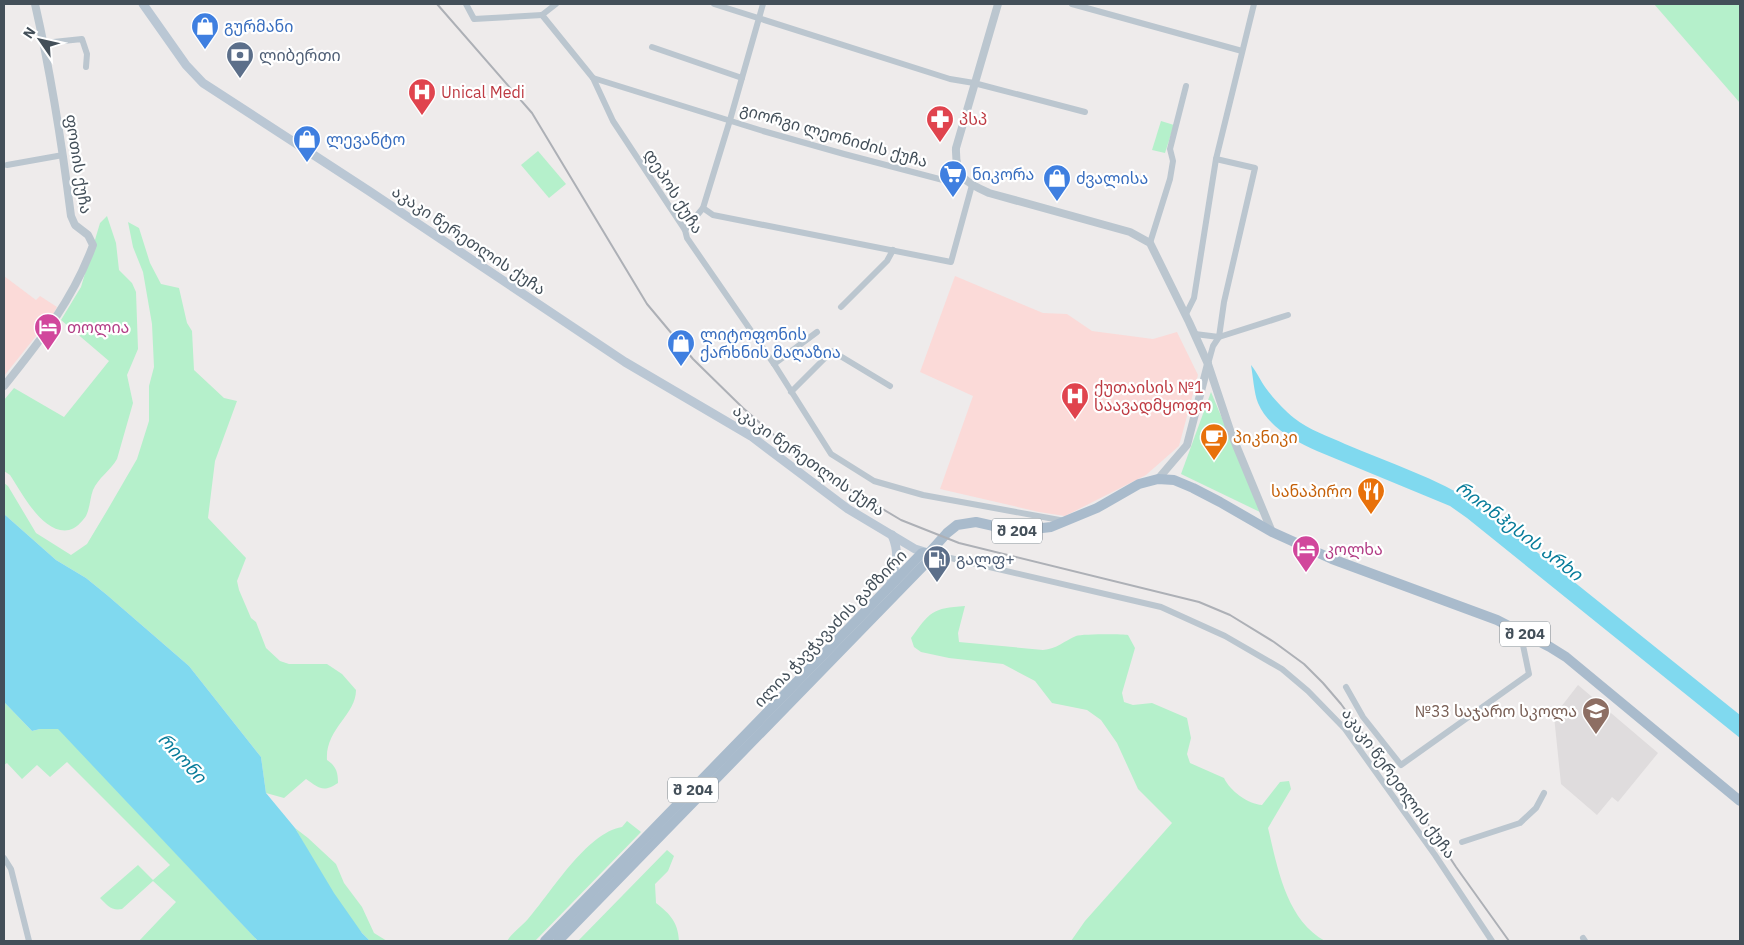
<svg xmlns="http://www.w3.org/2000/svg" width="1744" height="945" font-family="'IBM Plex Sans','Noto Sans Georgian',sans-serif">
<rect width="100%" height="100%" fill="#eeebeb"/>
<!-- education -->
<path fill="#dfdcdd" d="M1578,685L1658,753L1618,802L1612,797L1597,815L1561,784L1554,716Z"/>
<!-- medical -->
<g fill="#fbdad8">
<path d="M4,276L36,300L40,296L57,307L52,316L4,376Z"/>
<path d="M955,276L1043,313L1067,314L1092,331L1153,339L1177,332L1198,375L1179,446L1146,475L1065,516L1039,512L940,489L973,396L920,372Z"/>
</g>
<!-- green -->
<g fill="#b5f0cb">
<path d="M1654,4H1740V103Z"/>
<path d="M1161,121L1174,125L1165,153L1152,150Z"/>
<path d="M538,151L566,184L549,198L521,165Z"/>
<path d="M107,216L116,243L119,270L132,283L136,292L138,349L127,375L133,403L117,459C111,470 98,478 93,490C90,498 90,508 86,516C82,522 75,529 69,530C43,535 22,493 10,475L4,471V400L14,388L64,417L109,361L61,320L81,287L100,223Z"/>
<path d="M128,222L139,228L150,263L161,284L179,288L187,323L192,331L194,370L224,398L237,401L215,461L208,518L246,558L237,581L239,590L251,618L256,622L266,648L280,661L289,664H327L342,674L356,690C356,715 325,729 327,760C336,766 338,772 338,783C323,793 319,788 306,779L284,798L266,793L261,757L189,666L107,595L86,578L56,560L4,514V483L8,486L36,533L71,555L87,544L108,509L137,459L149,421V386L154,367L152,324L143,272L133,247Z"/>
<path d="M1211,392L1262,513L1181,474Z"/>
<path d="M965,606L958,633L959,642L1043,650C1057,649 1064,641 1076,636C1082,634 1122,634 1128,635L1135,648L1122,693L1124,702L1133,705L1152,703L1187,718L1191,738L1187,754L1190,763L1224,778C1230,791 1248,804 1262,805L1280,782L1289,781L1291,789L1268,828C1278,869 1286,919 1325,941H1071L1085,921L1172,823L1138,789L1117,743L1101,720L1087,710L1052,703L1035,681L1003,664L949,658L921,652L914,647L911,638C930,612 932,608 965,606Z"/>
<path d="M4,702L32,731L40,729L58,728L258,941H139L176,902L153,881L122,909C111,911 107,905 100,898L138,865L153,880L170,865L67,762L50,777L37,765L22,779L7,763L4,765Z"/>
<path d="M627,821L641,832L535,941H507C512,933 521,927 528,919C551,893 586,833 622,827Z"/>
<path d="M295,828L308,838L336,864L344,883L362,907L374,933L387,941H370C338,910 317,866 295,828Z"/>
<path d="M667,850L674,856L668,871L655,884L656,903C670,914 678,922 679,941H578Z"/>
</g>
<!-- water -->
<g fill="#80d9ef">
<path d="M1251,365C1257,372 1260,380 1265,387C1273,398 1284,410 1294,418C1309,430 1328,436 1345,444C1390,463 1436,478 1477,504L1740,715V738L1467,518L1450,506L1317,451C1295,441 1268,427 1258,403C1254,393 1253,376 1251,365Z"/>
<path d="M4,514L56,560L86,578L107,595L189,666L261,757L266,793L295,828L334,893L362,933L370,941H258L58,729H40L32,731L4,702Z"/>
</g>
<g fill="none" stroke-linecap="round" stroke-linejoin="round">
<!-- minor -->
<g stroke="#bbc6cf" stroke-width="6">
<path d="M466,4L474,19L542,15"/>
<path d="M714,4L950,79L974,83L1085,112"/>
<path d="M1072,4L1242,51"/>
<path d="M542,15L593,78L613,121L685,230L687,238L774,364L831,454L874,481L923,495L1065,521"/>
<path d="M542,15L556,4"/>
<path d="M44,43L82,39L87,54L86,67"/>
<path d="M652,47L742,78"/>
<path d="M593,78L763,131L844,154L943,180L961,176"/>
<path d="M7,165L63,155"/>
<path d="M703,208L713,215L951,262L972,185"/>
<path d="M685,230L703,208L730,120L763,4"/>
<path d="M1150,243L1170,179L1173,161L1170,149L1186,86"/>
<path d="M841,307L887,261L893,250"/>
<path d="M1186,314L1194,298L1216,159L1254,4"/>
<path d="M1195,334L1219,337L1224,302L1255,168L1216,159"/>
<path d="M774,364L817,332"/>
<path d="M1208,364L1213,346L1219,337L1288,315"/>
<path d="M791,392L832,351L890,386"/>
<path d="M929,553L1161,607L1225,636L1282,669L1308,691L1345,729L1435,855L1492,941"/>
<path d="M1346,687L1363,717L1401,765L1529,674L1520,631"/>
<path d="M1462,842L1520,823L1536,808L1544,793"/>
<path d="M4,858L11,869L29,941"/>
<path d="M1583,938L1585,941"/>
</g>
<!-- tertiary -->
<g stroke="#bbc6cf" stroke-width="8">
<path d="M998,4L956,148C955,177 966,183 989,193L1130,232L1150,243L1189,322L1208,364L1231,433L1272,532"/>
<path d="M4,386C40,341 73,300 93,245L88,235L75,225L71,216C62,144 51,74 35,4"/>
<path d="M1158,479L1187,445L1208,364"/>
</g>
<!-- secondary -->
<g stroke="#bac7d4" stroke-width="9">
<path d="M143,4L186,65L203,83L369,191L625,362L751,436L848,509L915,549L928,553"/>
<path d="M890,587C895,566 901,556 892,535"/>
</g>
<!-- primary -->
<g stroke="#a9bbcc" stroke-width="10">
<path d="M929,553L947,533L957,525L976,522L1016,531L1051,527L1097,508L1139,484L1158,479L1174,480L1193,488L1220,502L1272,532L1332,559L1497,620L1550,647L1566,657L1740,801"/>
<path d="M545,941L922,553H929"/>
<path d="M558,941L927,562L929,553"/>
</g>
<!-- rail -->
<path stroke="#adb0b6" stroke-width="2" d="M437,4L532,113L647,304L693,359L743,408L783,443L839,483L901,520L959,543L1199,602L1230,615L1274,642L1304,664L1323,683L1341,704L1420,812L1456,867L1509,941"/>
</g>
<!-- icons -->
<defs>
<g id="shop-pin" transform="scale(1.4375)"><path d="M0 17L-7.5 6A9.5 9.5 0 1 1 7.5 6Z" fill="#3f7fe0" stroke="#fff"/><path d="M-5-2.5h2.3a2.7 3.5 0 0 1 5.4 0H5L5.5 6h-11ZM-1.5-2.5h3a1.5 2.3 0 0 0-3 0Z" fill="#fff"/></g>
<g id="bank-pin" transform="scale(1.4375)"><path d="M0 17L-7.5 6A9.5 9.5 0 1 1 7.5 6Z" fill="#5c6f8a" stroke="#fff"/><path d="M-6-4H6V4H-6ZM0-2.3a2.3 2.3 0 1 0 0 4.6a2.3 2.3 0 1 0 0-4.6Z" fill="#fff"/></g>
<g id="hospital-pin" transform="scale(1.4375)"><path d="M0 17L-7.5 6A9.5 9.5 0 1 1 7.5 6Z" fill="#e0444e" stroke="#fff"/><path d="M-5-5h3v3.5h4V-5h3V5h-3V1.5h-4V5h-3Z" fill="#fff"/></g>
<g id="pharmacy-pin" transform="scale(1.4375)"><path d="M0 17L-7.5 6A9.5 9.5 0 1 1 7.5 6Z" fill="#e0444e" stroke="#fff"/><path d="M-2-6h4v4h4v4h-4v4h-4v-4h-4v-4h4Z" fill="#fff"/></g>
<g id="supermarket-pin" transform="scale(1.4375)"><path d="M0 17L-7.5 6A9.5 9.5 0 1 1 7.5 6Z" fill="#3f7fe0" stroke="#fff"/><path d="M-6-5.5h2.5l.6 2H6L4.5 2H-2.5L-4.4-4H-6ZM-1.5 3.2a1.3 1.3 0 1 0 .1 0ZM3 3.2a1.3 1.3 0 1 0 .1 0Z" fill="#fff"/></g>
<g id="hotel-pin" transform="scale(1.4375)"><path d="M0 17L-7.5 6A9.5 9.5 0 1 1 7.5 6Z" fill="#d1479c" stroke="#fff"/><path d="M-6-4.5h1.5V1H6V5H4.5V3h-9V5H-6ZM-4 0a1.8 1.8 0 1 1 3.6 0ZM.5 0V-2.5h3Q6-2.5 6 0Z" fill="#fff"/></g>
<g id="cafe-pin" transform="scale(1.4375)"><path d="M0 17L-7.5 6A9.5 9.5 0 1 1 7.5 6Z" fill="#e8710a" stroke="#fff"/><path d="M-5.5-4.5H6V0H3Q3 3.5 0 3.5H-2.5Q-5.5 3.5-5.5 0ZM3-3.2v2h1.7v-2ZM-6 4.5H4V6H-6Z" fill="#fff"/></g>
<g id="restaurant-pin" transform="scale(1.4375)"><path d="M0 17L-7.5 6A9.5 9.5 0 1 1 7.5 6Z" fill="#e8710a" stroke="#fff"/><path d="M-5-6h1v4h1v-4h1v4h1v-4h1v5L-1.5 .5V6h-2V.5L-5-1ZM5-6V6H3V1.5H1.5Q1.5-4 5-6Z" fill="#fff"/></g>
<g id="fuel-pin" transform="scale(1.4375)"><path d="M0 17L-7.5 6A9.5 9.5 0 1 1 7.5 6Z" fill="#5c6f8a" stroke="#fff"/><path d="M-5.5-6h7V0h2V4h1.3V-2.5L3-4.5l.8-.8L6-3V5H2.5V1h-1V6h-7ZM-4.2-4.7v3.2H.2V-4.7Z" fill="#fff"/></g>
<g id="school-pin" transform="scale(1.4375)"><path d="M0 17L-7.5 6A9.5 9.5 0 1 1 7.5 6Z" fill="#8d6e63" stroke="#fff"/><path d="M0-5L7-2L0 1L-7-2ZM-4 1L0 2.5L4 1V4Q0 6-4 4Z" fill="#fff"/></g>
</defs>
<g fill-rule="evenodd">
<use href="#shop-pin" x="205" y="26"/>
<use href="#bank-pin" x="240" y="55"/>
<use href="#hospital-pin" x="422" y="92"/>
<use href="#pharmacy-pin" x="940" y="119"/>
<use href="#shop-pin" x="307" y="139"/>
<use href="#supermarket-pin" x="953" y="174"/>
<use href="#shop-pin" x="1057" y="178"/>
<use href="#hotel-pin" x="48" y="327"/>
<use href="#shop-pin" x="681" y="343"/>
<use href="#hospital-pin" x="1075" y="396"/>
<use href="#cafe-pin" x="1214" y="437"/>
<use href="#restaurant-pin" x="1371" y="491"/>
<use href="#hotel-pin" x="1306" y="549"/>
<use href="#fuel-pin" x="937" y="559"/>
<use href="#school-pin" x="1596" y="711"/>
</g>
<g text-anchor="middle" stroke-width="4.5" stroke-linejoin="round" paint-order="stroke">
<!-- shield labels -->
<g fill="#fff" stroke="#7b848b" stroke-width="1">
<rect x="992" y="518.5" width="50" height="25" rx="4"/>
<rect x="1500" y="621.5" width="50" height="25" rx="4"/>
<rect x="668" y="777.5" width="50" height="25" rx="4"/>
</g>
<g font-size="15" font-weight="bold" fill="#434f59">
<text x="1017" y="536">შ 204</text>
<text x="1525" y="639">შ 204</text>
<text x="693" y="795">შ 204</text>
</g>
<!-- shop labels -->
<g font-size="16" fill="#366cbe" stroke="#fff" text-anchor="start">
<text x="224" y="32">გურმანი</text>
<text x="326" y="145">ლევანტო</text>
<text x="972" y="180">ნიკორა</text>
<text x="1076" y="184">ძვალისა</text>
<text x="700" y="340">ლიტოფონის<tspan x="700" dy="18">ქარხნის მაღაზია</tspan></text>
</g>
<!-- service labels -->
<g font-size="16" fill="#4e5e75" stroke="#fff" text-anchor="start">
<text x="259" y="61">ლიბერთი</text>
<text x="956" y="565">გალფ+</text>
</g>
<!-- health labels -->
<g font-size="16" fill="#be3a42" stroke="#fff" text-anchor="start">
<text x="441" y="98">Unical Medi</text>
<text x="959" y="125">პსპ</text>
<text x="1094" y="393">ქუთაისის №1<tspan x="1094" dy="18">საავადმყოფო</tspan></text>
</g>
<!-- street labels -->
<g font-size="16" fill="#434f59" stroke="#fff">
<text transform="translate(834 135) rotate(16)" y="6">გიორგი ლეონიძის ქუჩა</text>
<text transform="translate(79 164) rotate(81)" y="6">ფოთის ქუჩა</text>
<text transform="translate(674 191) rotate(58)" y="6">დეპოს ქუჩა</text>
<text transform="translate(469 240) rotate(34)" y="6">აკაკი წერეთლის ქუჩა</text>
<text transform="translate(809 460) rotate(35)" y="6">აკაკი წერეთლის ქუჩა</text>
<text transform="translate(830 628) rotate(-46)" y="6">ილია ჭავჭავაძის გამზირი</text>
<text transform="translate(1399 783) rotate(54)" y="6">აკაკი წერეთლის ქუჩა</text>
</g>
<!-- hotel labels -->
<g font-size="16" fill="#b23c85" stroke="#fff" text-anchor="start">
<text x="67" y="333">თოლია</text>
<text x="1325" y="555">კოლხა</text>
</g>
<!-- food labels -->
<g font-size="16" fill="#c56008" stroke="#fff" text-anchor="start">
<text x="1233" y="443">პიკნიკი</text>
<text x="1352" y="497" text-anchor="end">სანაპირო</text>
</g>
<!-- education labels -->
<g font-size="16" fill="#785e54" stroke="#fff" text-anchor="end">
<text x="1577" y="717">№33 საჯარო სკოლა</text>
</g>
<!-- water labels -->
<g font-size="18" font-style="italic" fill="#077c9a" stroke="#fff">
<text transform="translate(1519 531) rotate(37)" y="6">რიონჰესის არხი</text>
<text transform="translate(182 758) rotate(47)" y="6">რიონი</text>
</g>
</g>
<!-- border -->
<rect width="1744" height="945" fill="none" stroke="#434f59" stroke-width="10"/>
<!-- north arrow -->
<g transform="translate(40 40) rotate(304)" stroke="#ffffff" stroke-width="4" paint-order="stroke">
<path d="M0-4L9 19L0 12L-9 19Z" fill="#434f59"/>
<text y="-8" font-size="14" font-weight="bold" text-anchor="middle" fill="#434f59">N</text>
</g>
</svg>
